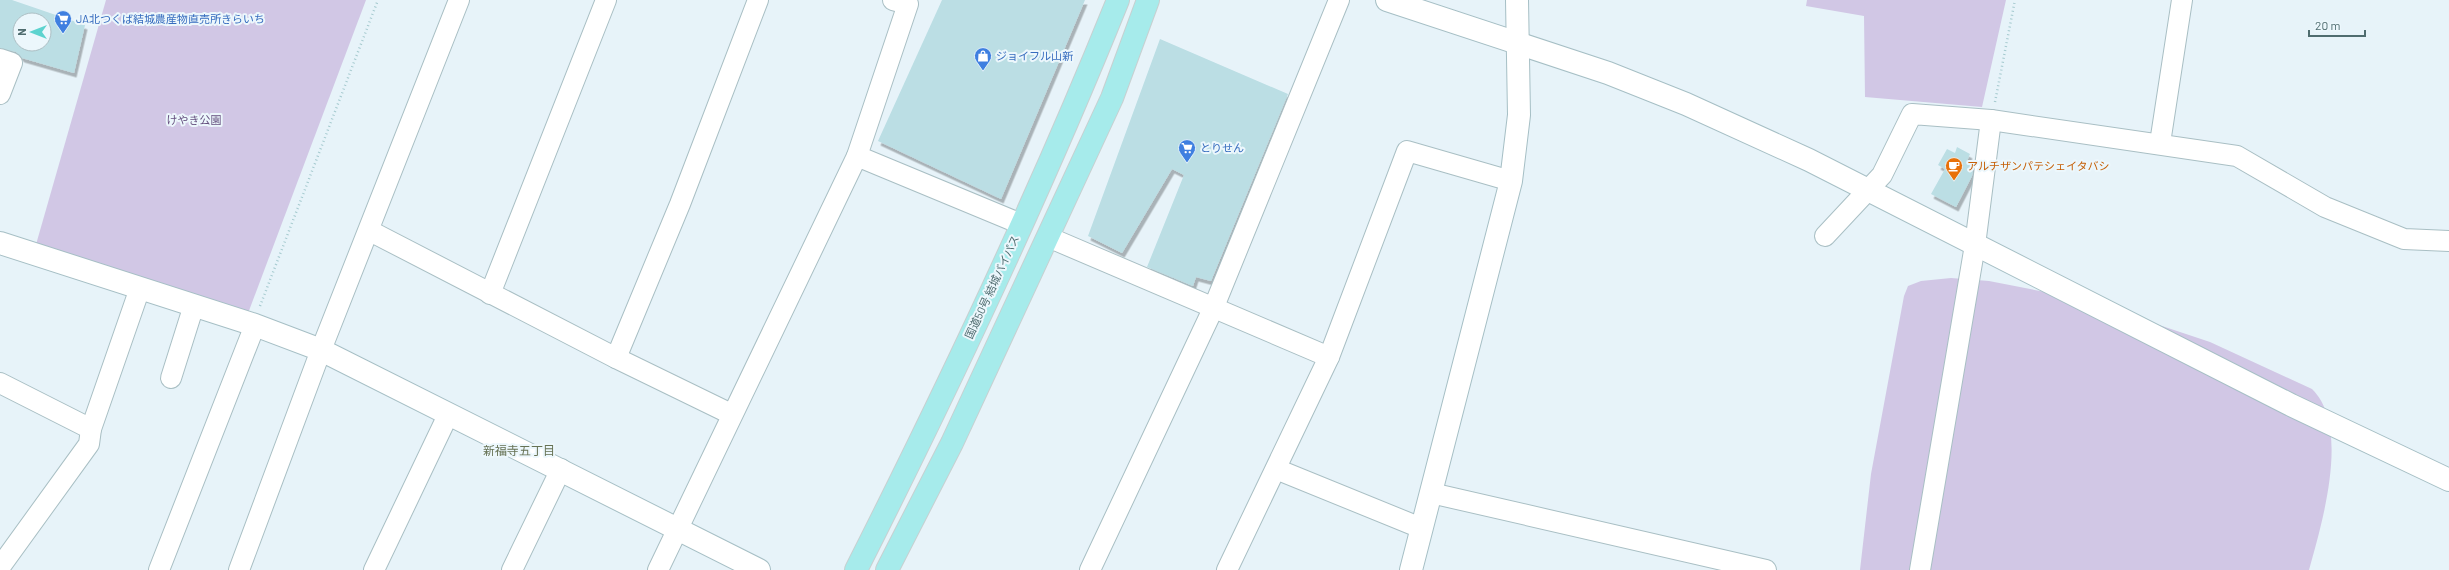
<svg xmlns="http://www.w3.org/2000/svg" width="2449" height="570" font-family="Barlow,'Noto Sans JP',sans-serif">
<defs>
<filter id="shadow"><feDropShadow dx="2.5" dy="4.5" stdDeviation="0" flood-color="#0004"/></filter>
</defs>
<rect width="100%" height="100%" fill="#e7f3f9"/>
<!-- green -->
<g fill="#d1c7e5">
<path d="M106,0H366L247,316L35,248Z"/>
<path d="M1807,0H2006L1982,107L1865,97L1864,16L1806,6Z"/>
<path d="M1951,278L1989,281L2081,299L2210,342L2312,389C2351,427 2322,523 2309,570H1860L1871,474L1904,296L1908,286L1921,281Z"/>
</g>
<!-- building -->
<g fill="#bbdee4" fill-rule="evenodd" filter="url(#shadow)">
<path d="M0,0H12L85,25L74,73L22,58L16,52L0,48ZM20,20H44V44H20Z"/>
<path d="M942,0H1085L1001,199L878,141Z"/>
<path d="M1160,39L1288,94L1211,281L1196,277L1193,286L1147,267L1184,175L1172,169L1122,253L1088,236Z"/>
<path d="M1957,147L1970,154L1967,161L1974,165L1972,176L1956,207L1931,194L1945,169L1938,165L1947,149L1955,153Z"/>
</g>
<g fill="none" stroke-linecap="round" stroke-linejoin="round">
<!-- street casing -->
<g stroke="#a9bfc4" stroke-width="22">
<g id="street">
<path d="M0,59L12,63L0,94"/>
<path d="M2160,143L2182,0"/>
<path d="M857,156L1021,224"/>
<path d="M370,231L616,358L731,414"/>
<path d="M1825,236L1882,175L1912,114L1991,120L2237,156L2325,207L2404,239L2449,241"/>
<path d="M1048,237L1329,357"/>
<path d="M490,294L606,0"/>
<path d="M616,358L680,204L758,0"/>
<path d="M171,378L194,305"/>
<path d="M0,383L91,429"/>
<path d="M1276,469L1421,528"/>
<path d="M1431,493L1766,570"/>
<path d="M0,567L89,444L91,429L140,288"/>
<path d="M159,570L255,325"/>
<path d="M239,570L321,350L459,0"/>
<path d="M374,570L448,415"/>
<path d="M512,570L561,469"/>
<path d="M658,570L857,156L908,4L893,0"/>
<path d="M1090,570L1213,309L1339,0"/>
<path d="M1227,570L1329,357L1407,151L1511,181"/>
<path d="M1920,570L1975,245L1991,120"/>
</g>
</g>
<!-- secondary casing -->
<g stroke="#a6bfc5" stroke-width="24">
<g id="secondary">
<path d="M1387,0L1608,73L1686,104L1809,160L2291,405L2449,480"/>
<path d="M0,243L255,325L321,350L759,570"/>
<path d="M1411,570L1511,181L1519,115L1517,0"/>
</g>
</g>
<!-- highway casing -->
<g stroke="#c7d0d1" stroke-width="24">
<g id="highway">
<path d="M856,570C950,384 1040,194 1118,0"/>
<path d="M887,570L952,443L1112,98L1148,0"/>
</g>
</g>
<!-- path -->
<g stroke="#a5cacf" stroke-width="2.5" stroke-dasharray="1 3" stroke-linecap="butt">
<path d="M1995,102L2015,0"/>
<path d="M260,306L378,0"/>
</g>
<!-- street -->
<use href="#street" stroke="#fff" stroke-width="20"/>
<!-- secondary -->
<use href="#secondary" stroke="#fff" stroke-width="22"/>
<!-- highway -->
<use href="#highway" stroke="#a6ebeb" stroke-width="22"/>
</g>
<!-- icons -->
<defs>
<g id="supermarket-pin" transform="scale(0.9)"><path d="M0 17L-7.5 6A9.5 9.5 0 1 1 7.5 6Z" fill="#3f7fe0" stroke="#ecf7fc"/><path d="M-6-5.5h2.5l.6 2H6L4.5 2H-2.5L-4.4-4H-6ZM-1.5 3.2a1.3 1.3 0 1 0 .1 0ZM3 3.2a1.3 1.3 0 1 0 .1 0Z" fill="#fff"/></g>
<g id="shop-pin" transform="scale(0.9)"><path d="M0 17L-7.5 6A9.5 9.5 0 1 1 7.5 6Z" fill="#3f7fe0" stroke="#ecf7fc"/><path d="M-5-2.5h2.3a2.7 3.5 0 0 1 5.4 0H5L5.5 6h-11ZM-1.5-2.5h3a1.5 2.3 0 0 0-3 0Z" fill="#fff"/></g>
<g id="cafe-pin" transform="scale(0.9)"><path d="M0 17L-7.5 6A9.5 9.5 0 1 1 7.5 6Z" fill="#e8710a" stroke="#ecf7fc"/><path d="M-5.5-4.5H6V0H3Q3 3.5 0 3.5H-2.5Q-5.5 3.5-5.5 0ZM3-3.2v2h1.7v-2ZM-6 4.5H4V6H-6Z" fill="#fff"/></g>
</defs>
<g fill-rule="evenodd">
<use href="#supermarket-pin" x="63" y="19"/>
<use href="#shop-pin" x="983" y="56"/>
<use href="#supermarket-pin" x="1187" y="148"/>
<use href="#cafe-pin" x="1954" y="166"/>
</g>
<g text-anchor="middle" stroke-width="4" stroke-linejoin="round" paint-order="stroke">
<!-- shop labels -->
<g font-size="11" fill="#366cbe" stroke="#ecf7fc" text-anchor="start">
<text x="76" y="23">JA北つくば結城農産物直売所きらいち</text>
<text x="996" y="60">ジョイフル山新</text>
<text x="1200" y="152">とりせん</text>
</g>
<!-- park labels -->
<g font-size="11" fill="#644f7e" stroke="#ecf7fc">
<text x="194" y="124">けやき公園</text>
</g>
<!-- food labels -->
<g font-size="11" fill="#c56008" stroke="#ecf7fc" text-anchor="start">
<text x="1967" y="170">アルチザンパテシェイタバシ</text>
</g>
<!-- street labels -->
<g font-size="11" fill="#4f6c6f" stroke="#ecf7fc">
<text transform="translate(992 287) rotate(-65)" y="4">国道50号 結城バイパス</text>
</g>
<!-- neighbourhood labels -->
<g font-size="12" fill="#667254" stroke="#ecf7fc">
<text x="519" y="455">新福寺五丁目</text>
</g>
</g>
<!-- north arrow -->
<g transform="translate(32 32) rotate(270)"><circle r="19" fill="#ecf7fc" stroke="#adbfc4"/>
<path d="M0-3L7 15L0 10L-7 15Z" fill="#5cd3cf"/>
<text y="-6" font-size="11" font-weight="bold" text-anchor="middle" fill="#4f6c6f">N</text>
</g>
<!-- scale -->
<path d="M2309 30v6h56v-6" fill="none" stroke="#4f6c6f" stroke-width="2"/>
<text x="2315" y="30" font-size="12" fill="#4f6c6f" stroke="#ecf7fc" stroke-width="3" paint-order="stroke">20 m</text>
</svg>
